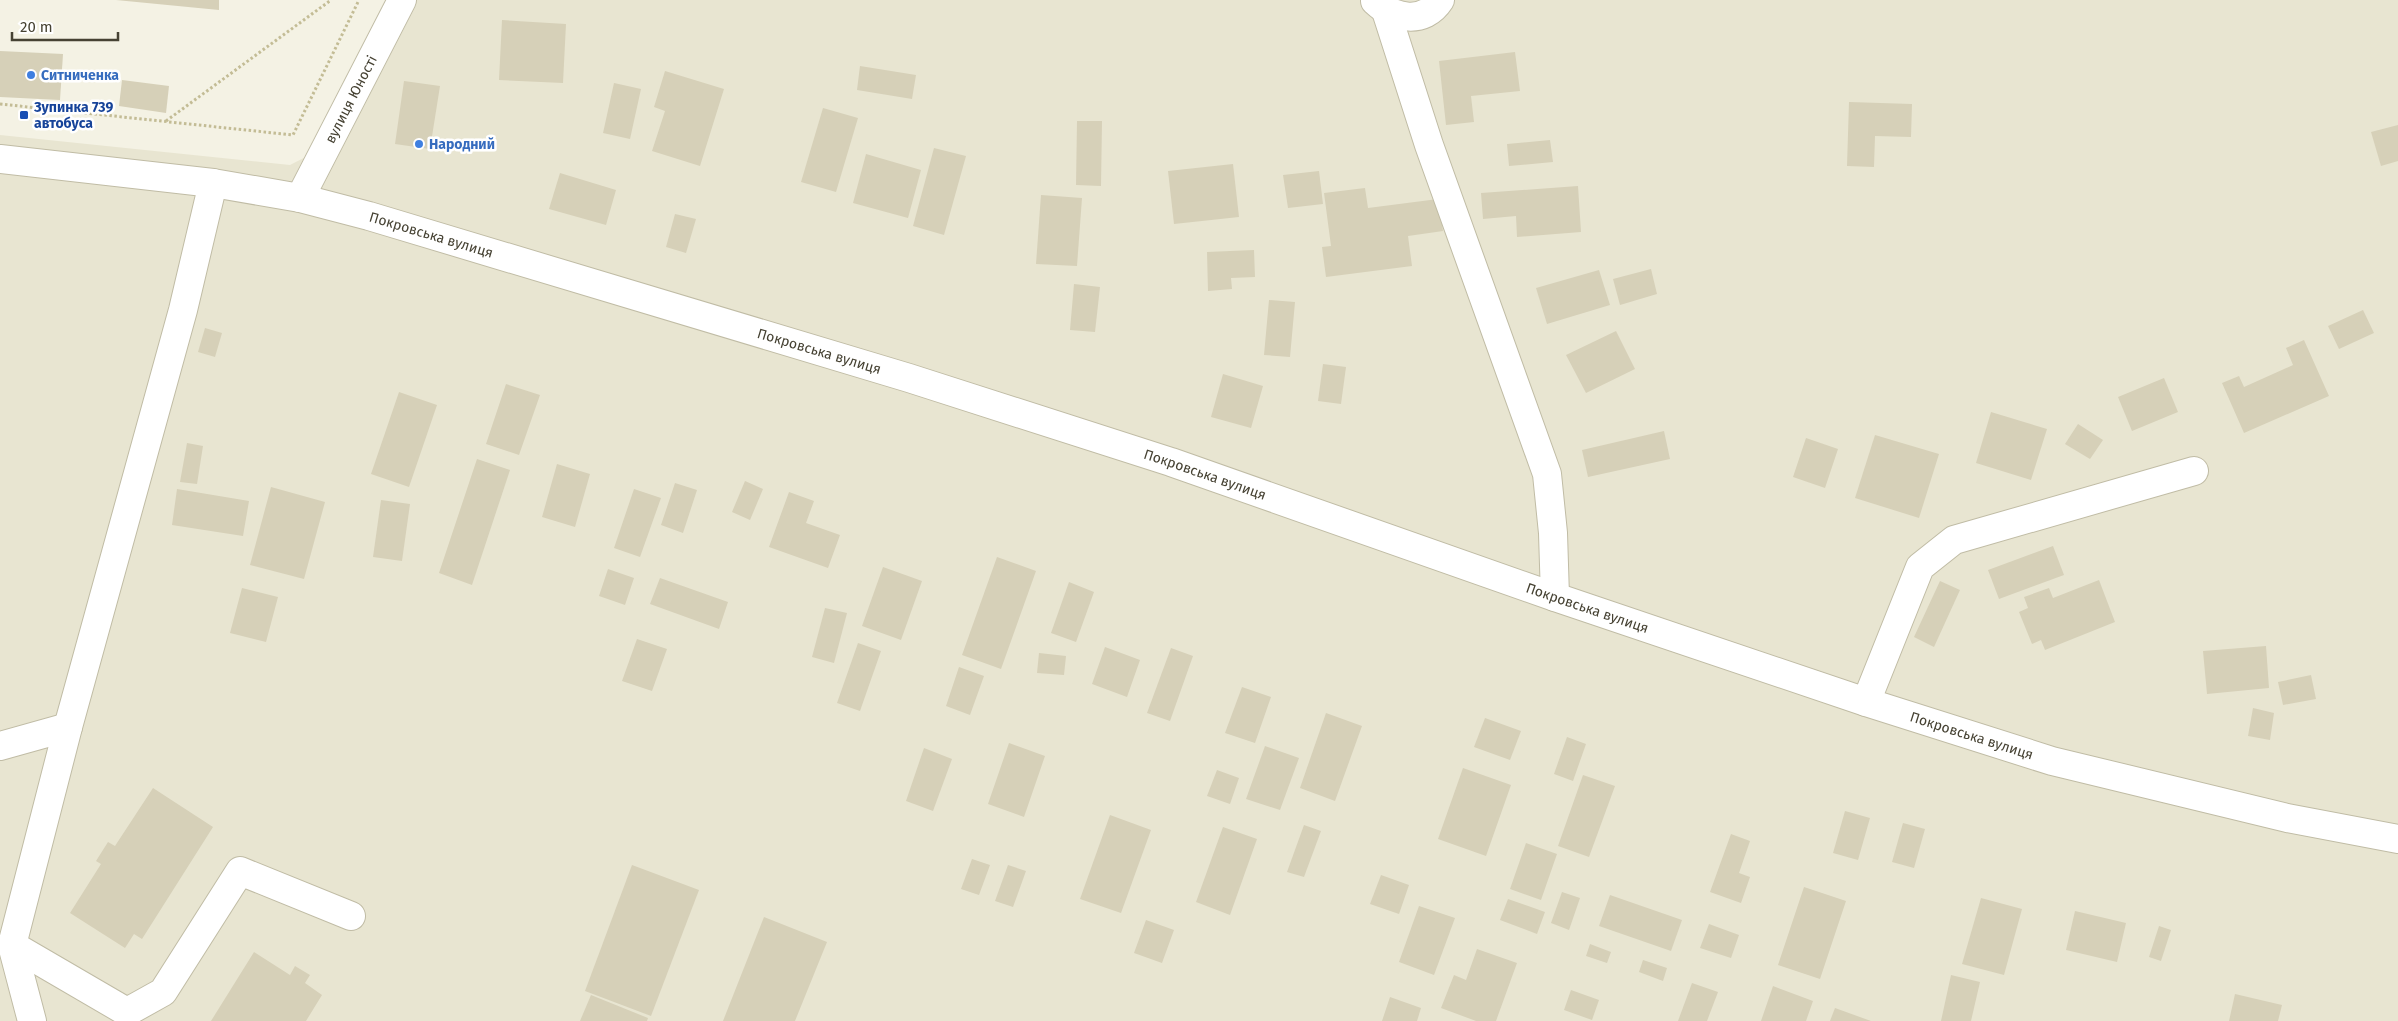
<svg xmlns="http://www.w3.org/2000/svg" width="2398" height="1021" font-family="'Fira Sans',sans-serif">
<rect width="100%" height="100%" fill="#f4f2e4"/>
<!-- residential -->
<path fill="#e8e5d1" d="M402,0H2398V1021H0V135L290,165L327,146Z"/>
<!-- building -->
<g fill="#d6d0b8">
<path d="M116,0H219V10Z"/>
<path d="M502,20L566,24L563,83L499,80Z"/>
<path d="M0,51L63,54L60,100L0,97Z"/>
<path d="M1515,52L1520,91L1471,96L1474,122L1446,125L1439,61Z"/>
<path d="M860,66L916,75L912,99L857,90Z"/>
<path d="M665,71L724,89L700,166L652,151L665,111L654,107Z"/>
<path d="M122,80L169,86L166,113L119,106Z"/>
<path d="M404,81L440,86L430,149L395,144Z"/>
<path d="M614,83L641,89L630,139L603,133Z"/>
<path d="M1849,102L1912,104L1911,137L1875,136L1874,167L1847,166Z"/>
<path d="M823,108L858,118L836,192L801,182Z"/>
<path d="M1077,121H1102L1101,186L1076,185Z"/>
<path d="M2398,125V161L2381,166L2371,132Z"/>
<path d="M1550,140L1553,162L1509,166L1507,144Z"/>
<path d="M934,148L966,156L944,235L913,226Z"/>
<path d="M866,154L921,170L908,218L853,203Z"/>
<path d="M1233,164L1239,217L1174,224L1168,171Z"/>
<path d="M1319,171L1323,204L1288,208L1283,175Z"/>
<path d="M560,173L616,190L606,225L549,209Z"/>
<path d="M1578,186L1581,232L1517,237L1516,216L1483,219L1481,193Z"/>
<path d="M1365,188L1368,208L1438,199L1443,231L1408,236L1412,266L1326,277L1322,247L1331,246L1324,193Z"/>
<path d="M1041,195L1082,198L1077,266L1036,264Z"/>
<path d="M675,214L696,219L686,253L666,247Z"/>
<path d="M1254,250L1255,277L1231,278L1232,289L1208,291L1207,252Z"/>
<path d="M1651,269L1657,294L1620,305L1613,279Z"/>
<path d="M1599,270L1610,305L1547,324L1536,288Z"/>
<path d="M1074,284L1100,287L1095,332L1070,330Z"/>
<path d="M1269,300L1295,302L1290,357L1264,355Z"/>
<path d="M2363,310L2374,333L2339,349L2328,326Z"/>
<path d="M205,328L222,333L215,357L198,352Z"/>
<path d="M1616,331L1635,369L1586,393L1566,355Z"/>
<path d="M2304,340L2329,396L2244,433L2222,383L2239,376L2244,387L2293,365L2286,348Z"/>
<path d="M1323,364L1346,367L1341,404L1318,401Z"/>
<path d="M1223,374L1263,386L1251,428L1211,417Z"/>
<path d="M2164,378L2178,412L2132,431L2118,397Z"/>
<path d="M506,384L540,395L519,455L486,444Z"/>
<path d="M399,392L437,405L409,487L371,474Z"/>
<path d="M1991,412L2047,429L2031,480L1976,463Z"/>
<path d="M2078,424L2103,440L2090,459L2065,444Z"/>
<path d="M1664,431L1670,459L1588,477L1582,450Z"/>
<path d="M1875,435L1939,454L1919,518L1855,498Z"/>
<path d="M1806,438L1838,449L1825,488L1793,477Z"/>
<path d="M187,443L203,446L197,484L180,482Z"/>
<path d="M477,459L510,470L472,585L439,573Z"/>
<path d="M557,464L590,474L575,527L542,517Z"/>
<path d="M745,481L763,489L750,520L732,512Z"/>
<path d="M675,483L697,490L683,533L661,525Z"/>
<path d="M271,487L325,502L304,579L250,565Z"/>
<path d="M177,489L249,501L243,536L172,525Z"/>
<path d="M634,489L661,498L640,557L614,548Z"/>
<path d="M789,492L814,501L806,523L840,535L828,568L769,547Z"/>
<path d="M381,500L410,504L402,561L373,557Z"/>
<path d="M2053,546L2064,575L1999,599L1988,570Z"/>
<path d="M997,557L1036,571L1001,669L962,655Z"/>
<path d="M883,567L922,581L901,640L862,626Z"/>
<path d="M608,569L634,578L625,605L599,596Z"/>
<path d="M660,578L728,602L719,629L650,604Z"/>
<path d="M2099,580L2115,622L2045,650L2041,640L2032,644L2019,612L2028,608L2024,597L2049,588L2053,598Z"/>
<path d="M1940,581L1960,590L1934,647L1914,637Z"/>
<path d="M1069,582L1094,592L1076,642L1051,633Z"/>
<path d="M242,588L278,597L266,642L230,633Z"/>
<path d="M825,608L847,613L834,663L812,657Z"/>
<path d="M637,639L667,649L652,691L622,681Z"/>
<path d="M858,643L881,651L860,711L837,703Z"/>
<path d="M2266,646L2269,688L2207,694L2203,651Z"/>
<path d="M1105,647L1140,660L1127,697L1092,684Z"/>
<path d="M1171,648L1193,656L1170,721L1147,713Z"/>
<path d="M1039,653L1066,656L1064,675L1037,673Z"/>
<path d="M959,667L984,676L970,715L946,706Z"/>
<path d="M2311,675L2316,699L2283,705L2278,682Z"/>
<path d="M1242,687L1271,697L1255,743L1225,733Z"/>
<path d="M2253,708L2274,713L2270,740L2248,736Z"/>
<path d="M1326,713L1362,726L1335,801L1300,788Z"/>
<path d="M1485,718L1521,731L1510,760L1474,747Z"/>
<path d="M1567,737L1586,744L1573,781L1554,774Z"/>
<path d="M1009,743L1045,756L1024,817L988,804Z"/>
<path d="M1265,746L1299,758L1280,810L1246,799Z"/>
<path d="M924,748L952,759L933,811L906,801Z"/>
<path d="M1463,768L1511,785L1486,856L1438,839Z"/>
<path d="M1217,770L1239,778L1230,804L1207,796Z"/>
<path d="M1583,775L1615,786L1589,857L1558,846Z"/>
<path d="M153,788L213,827L142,939L134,934L125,948L70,913L101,864L96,861L108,842L115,846Z"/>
<path d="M1845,811L1870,818L1858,860L1833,853Z"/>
<path d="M1110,815L1151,830L1121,913L1080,899Z"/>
<path d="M1903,823L1925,829L1914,868L1892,862Z"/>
<path d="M1304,825L1321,831L1304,877L1287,872Z"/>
<path d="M1223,827L1257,839L1230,915L1196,902Z"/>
<path d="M1731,834L1750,841L1739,873L1750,877L1741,903L1710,892Z"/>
<path d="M1526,843L1557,854L1541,900L1510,889Z"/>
<path d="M972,859L990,865L979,895L961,889Z"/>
<path d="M632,865L699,890L651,1016L585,991Z"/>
<path d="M1008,865L1026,871L1013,907L995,901Z"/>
<path d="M1381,875L1409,885L1399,914L1370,904Z"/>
<path d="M1804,887L1846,901L1820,979L1778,965Z"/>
<path d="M1562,892L1580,898L1569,930L1551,923Z"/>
<path d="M1610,895L1682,920L1671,951L1599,926Z"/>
<path d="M1981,898L2022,909L2004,975L1962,964Z"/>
<path d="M1508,899L1545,912L1537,934L1500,920Z"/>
<path d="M1419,906L1455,918L1434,975L1399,962Z"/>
<path d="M2075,911L2126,923L2117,962L2066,950Z"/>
<path d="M764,917L827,942L795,1021H723Z"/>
<path d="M1146,920L1174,930L1162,963L1134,953Z"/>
<path d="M1709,924L1739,935L1731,958L1700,948Z"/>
<path d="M2159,926L2171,930L2161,961L2149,957Z"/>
<path d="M1590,944L1611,952L1607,963L1586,956Z"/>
<path d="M1477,949L1517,963L1496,1021H1476L1441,1008L1454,975L1466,980Z"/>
<path d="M254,952L290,975L295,966L310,975L305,983L322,995L306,1021H211Z"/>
<path d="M1643,960L1667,968L1663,981L1639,972Z"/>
<path d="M1951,975L1980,982L1971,1021H1941Z"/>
<path d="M1692,983L1718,992L1707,1021H1678Z"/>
<path d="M1773,986L1813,1001L1806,1021H1761Z"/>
<path d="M1571,990L1599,1000L1592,1020L1564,1010Z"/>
<path d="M2235,994L2282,1005L2278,1021H2229Z"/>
<path d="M591,995L648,1018L647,1021H580Z"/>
<path d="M1390,997L1421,1008L1417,1021H1382Z"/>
<path d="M1835,1008L1871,1021H1830Z"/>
</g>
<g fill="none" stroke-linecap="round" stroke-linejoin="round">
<!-- minor casing -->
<g stroke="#c0bca5" stroke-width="30">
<g id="minor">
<path d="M1375,1C1394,19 1424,25 1440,0"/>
<path d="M1386,11L1429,145L1547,474L1553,533L1555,597"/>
<path id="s1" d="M0,159L213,183L300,198L369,216L909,378L1171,462L1555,597L1866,702L2052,761L2287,818L2398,839"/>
<path id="s2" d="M300,198L402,0"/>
<path d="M1866,702L1920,567L1954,540L2194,471"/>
<path d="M0,746L68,727"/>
<path d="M12,945L127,1012L163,992L240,871L351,916"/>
<path d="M32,1021L12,945L68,727L183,310L213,183"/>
</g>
</g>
<!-- path -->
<g stroke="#c3bc95" stroke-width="3" stroke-dasharray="2.5 2.5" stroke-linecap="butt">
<path d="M0,104L293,135L359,0"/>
<path d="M166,121L331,0"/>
</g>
<!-- minor -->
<use href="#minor" stroke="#fff" stroke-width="28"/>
</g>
<!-- markers -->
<g fill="#3f7fe0" stroke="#fff" stroke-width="2">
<circle cx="31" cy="75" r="5"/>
<circle cx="419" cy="144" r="5"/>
</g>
<rect fill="#1a4fb4" stroke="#fff" stroke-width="2" x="19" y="110" width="10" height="10" rx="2.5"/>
<g text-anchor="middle" stroke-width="5" stroke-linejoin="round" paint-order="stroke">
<!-- shop labels -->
<g font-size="14" font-weight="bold" fill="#366cbe" stroke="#fff" text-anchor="start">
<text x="41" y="80">Ситниченка</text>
<text x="429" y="149">Народний</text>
</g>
<!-- street labels -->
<g font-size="14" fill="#464233" stroke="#fff">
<text dy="5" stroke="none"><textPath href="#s2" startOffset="111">вулиця Юності</textPath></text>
<text dy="5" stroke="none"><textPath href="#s1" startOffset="439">Покровська вулиця</textPath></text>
<text dy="5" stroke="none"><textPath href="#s1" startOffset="844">Покровська вулиця</textPath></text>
<text dy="5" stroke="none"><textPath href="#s1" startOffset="1249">Покровська вулиця</textPath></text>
<text dy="5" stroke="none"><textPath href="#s1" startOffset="1654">Покровська вулиця</textPath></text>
<text dy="5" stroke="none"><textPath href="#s1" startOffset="2059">Покровська вулиця</textPath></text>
</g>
<!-- transit labels -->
<g font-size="14" font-weight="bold" fill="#164399" stroke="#fff" text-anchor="start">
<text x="34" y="112">Зупинка 739<tspan x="34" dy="16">автобуса</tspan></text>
</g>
</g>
<!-- scale -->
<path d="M12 32v8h106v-8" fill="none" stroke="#464233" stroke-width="2.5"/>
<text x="20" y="32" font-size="15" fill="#464233" stroke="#ffffff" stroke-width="4" paint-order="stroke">20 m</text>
</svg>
